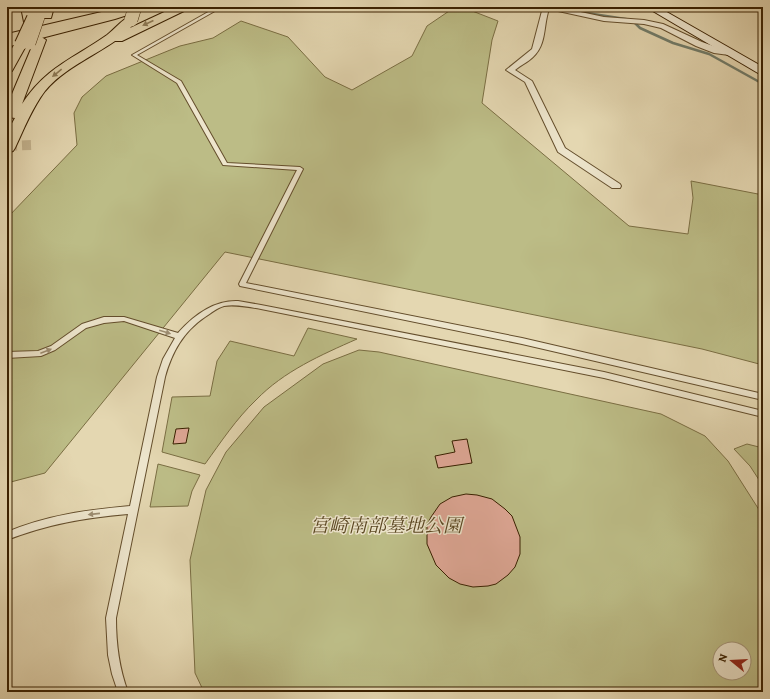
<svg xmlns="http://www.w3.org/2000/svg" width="770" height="699" font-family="Alegreya,'Noto Serif JP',serif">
<rect width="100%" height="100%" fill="#e4d7b1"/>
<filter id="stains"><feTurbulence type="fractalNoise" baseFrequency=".005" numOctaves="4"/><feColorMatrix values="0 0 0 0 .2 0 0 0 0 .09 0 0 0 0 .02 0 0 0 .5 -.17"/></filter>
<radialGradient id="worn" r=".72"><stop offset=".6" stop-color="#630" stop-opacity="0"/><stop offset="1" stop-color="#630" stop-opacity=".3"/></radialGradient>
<!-- green -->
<g fill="#bcbc86" stroke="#7a6e43" fill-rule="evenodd">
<path d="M455,7H462L498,21L492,40L482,103L629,226L688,234L693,198L691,181L763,195V365L702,349L225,252L45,473L7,483V218L77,145L74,113L82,97L106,76L180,46L213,38L241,21L288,37L325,77L352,90L412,56L427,26Z"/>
<path d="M308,328L357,339C321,355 284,371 256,400C236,419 221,442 205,464L162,452L172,397L210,396L217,361L230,341L294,356Z"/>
<path d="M359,350L379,352L661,414L705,436L728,461L763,516V692H204L195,673L190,560L206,490L226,452L264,407L323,364ZM720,649H744V673H720Z"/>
<path d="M747,444L763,448V486L750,466L734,449Z"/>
<path d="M158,464L200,475L192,491L188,506L150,507Z"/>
</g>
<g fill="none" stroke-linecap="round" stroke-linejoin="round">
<!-- stream -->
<path stroke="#717c6a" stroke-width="2.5" d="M567,7L580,12L632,20L640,28L673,43L709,54L763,84"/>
</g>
<!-- building -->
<g fill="#dda694" stroke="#392000">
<path d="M189,428L186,443L173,444L176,429Z"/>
<path d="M467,439L472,463L438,468L435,456L455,452L452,441Z"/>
<path d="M466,494L477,495L492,499L505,509L512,516L520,537V554L515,567L508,575L496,584L488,586L473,587L460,584L449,578L436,565L427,544V525L431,517L440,504L452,497Z"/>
</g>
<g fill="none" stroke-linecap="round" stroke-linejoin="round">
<!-- street-tunnel -->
<path stroke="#c2b28e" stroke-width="10" stroke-dasharray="10 5" stroke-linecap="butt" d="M7,146L31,145"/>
<!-- lane casing -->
<g stroke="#644e2c" stroke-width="2">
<g id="lane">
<path d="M217,7H222L137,55L181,81L227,163L300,167L303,169L246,283L522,338L763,394V400L522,344L240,286L239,284L297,170L223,165L177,83L132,55Z"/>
<path d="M238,301L261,305L604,372L763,411V417L604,378L261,309C249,307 236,304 224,306C217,308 211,313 205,317C183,332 172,352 165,377L116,618C116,644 119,668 128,692H118L112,674L108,655L106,618L128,514C84,518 48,524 7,540V532C47,515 87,510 130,506L157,377L163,359L175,338L124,321L104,323L86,328L55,350L41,356L7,358V352L38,351L51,346L82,324L104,317H124L178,333C193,316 214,300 238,301Z"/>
</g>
</g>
<!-- street casing -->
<g stroke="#644e2c" stroke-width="2">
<path id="street" d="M543,7H557L604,17L644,20L663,24L702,42L733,53L729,55L714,53L696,46L661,28L644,24L604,21L549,9C543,26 547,44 533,57C528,62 521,65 515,70L532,81L565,148L620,184L621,186L620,188H612L558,152L525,82L506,70L532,49Z"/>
</g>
<!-- secondary casing -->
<g stroke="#392000" stroke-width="2">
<path id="secondary" d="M646,7H658L763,67V76Z"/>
</g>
<!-- primary casing -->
<g stroke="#392000" stroke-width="2">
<g id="primary">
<path d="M29,7H41L37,20H29L27,18Z"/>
<path d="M131,7H148L146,9L115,19L26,42L27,44L12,71L7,72V57L14,45L7,47V39Z"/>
</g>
</g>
<!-- highway casing -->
<g stroke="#392000" stroke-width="2">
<g id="highway">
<path d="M21,7H33L34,19L32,22H24Z"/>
<path d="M42,7H54L51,18H43L41,15Z"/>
<path d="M123,7H144L142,9L7,42V34Z"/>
<path d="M175,7H190L188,9L122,41H115C92,57 63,69 45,91C32,108 24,129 15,148L13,151L7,153V132L15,118L7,117V106L36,37L40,36L46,40L22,104C46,67 73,59 107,35C115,29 122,19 131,16L137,20L130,28Z"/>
</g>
</g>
<!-- lane -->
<use href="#lane" fill="#ede5cc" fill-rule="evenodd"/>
<!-- street -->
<use href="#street" fill="#ede5cc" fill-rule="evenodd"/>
<!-- secondary -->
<use href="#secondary" fill="#ede5cc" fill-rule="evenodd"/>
<!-- primary -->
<use href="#primary" fill="#e4d7b1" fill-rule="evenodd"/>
<!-- highway -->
<use href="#highway" fill="#e4d7b1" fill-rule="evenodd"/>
<!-- primary-bridge casing -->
<g stroke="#392000" stroke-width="14" stroke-linecap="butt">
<path id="primary-bridge" d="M21,44L33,18"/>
</g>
<!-- highway-bridge casing -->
<g stroke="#392000" stroke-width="14" stroke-linecap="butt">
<g id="highway-bridge">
<path d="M131,20L135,7"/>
<path d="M29,43L38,17"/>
</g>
</g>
<!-- primary-bridge -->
<use href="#primary-bridge" stroke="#e4d7b1" stroke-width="12"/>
<!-- highway-bridge -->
<use href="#highway-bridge" stroke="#e4d7b1" stroke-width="13"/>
</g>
<!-- one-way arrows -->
<defs><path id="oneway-solid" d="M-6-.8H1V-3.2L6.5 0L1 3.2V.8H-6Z"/></defs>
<g fill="#8e7c58">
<use href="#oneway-solid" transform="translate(148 23) rotate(155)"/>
<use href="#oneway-solid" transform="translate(57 73) rotate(141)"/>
</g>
<g fill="#9c8c70">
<use href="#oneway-solid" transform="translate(165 332) rotate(17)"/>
<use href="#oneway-solid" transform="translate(46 351) rotate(-21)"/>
<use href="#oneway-solid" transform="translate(94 514) rotate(174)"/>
</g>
<g text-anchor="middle" stroke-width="3" stroke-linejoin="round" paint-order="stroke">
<!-- near-park labels -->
<g font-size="19" font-style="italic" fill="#5a4722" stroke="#ede5cc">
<text x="386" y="532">宮崎南部墓地公園</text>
</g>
</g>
<!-- margin -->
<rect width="770" height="699" fill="none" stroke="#e4d7b1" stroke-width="24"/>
<rect x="8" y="8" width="754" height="683" fill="none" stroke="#392000" stroke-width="2"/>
<rect x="12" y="12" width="746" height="675" fill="none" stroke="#392000"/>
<!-- north arrow -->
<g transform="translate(732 661) rotate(288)"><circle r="19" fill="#ede5cc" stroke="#a5967a"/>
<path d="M0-3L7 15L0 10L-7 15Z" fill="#8f2418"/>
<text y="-6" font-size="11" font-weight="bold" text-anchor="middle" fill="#392000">N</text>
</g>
<rect width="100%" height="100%" filter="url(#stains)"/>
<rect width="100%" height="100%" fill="url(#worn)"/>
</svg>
